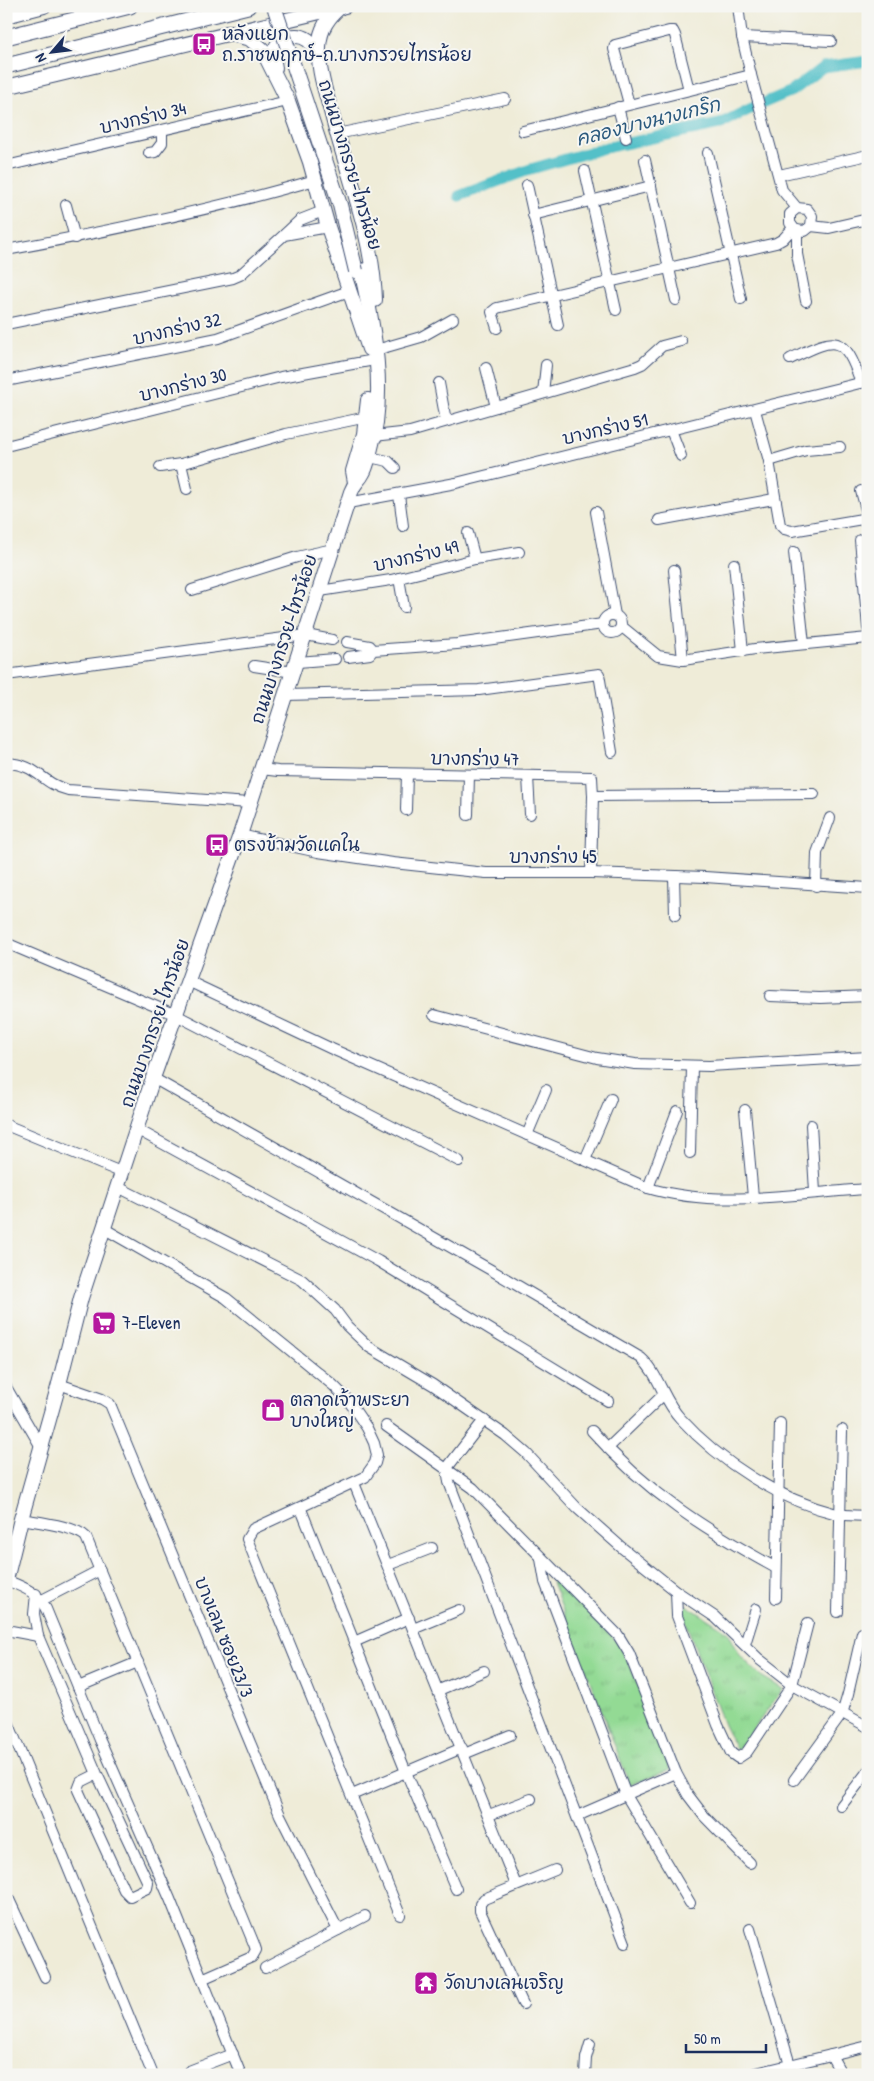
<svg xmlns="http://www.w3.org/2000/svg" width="874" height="2081" font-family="'Patrick Hand','Playpen Sans Thai',sans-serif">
<defs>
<pattern id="park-tufts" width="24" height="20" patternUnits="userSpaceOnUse" patternTransform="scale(1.25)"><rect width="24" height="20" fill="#93da94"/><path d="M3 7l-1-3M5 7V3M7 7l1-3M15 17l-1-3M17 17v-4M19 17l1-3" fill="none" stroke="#7ebb82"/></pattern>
</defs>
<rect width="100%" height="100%" fill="#f6f6f2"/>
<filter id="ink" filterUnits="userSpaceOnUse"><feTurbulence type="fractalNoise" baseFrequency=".02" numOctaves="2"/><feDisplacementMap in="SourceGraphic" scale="10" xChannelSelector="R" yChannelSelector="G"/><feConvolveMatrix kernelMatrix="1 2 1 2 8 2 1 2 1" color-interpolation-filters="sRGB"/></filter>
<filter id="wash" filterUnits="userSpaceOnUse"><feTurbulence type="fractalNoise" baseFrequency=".0096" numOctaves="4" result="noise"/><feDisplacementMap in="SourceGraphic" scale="20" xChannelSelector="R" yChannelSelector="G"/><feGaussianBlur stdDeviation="1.12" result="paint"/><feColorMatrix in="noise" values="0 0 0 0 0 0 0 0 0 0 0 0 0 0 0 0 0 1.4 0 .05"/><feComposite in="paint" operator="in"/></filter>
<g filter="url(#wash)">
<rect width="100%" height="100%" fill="#efecd8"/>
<!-- park -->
<g fill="url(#park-tufts)" stroke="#578479">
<path d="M552,1582L561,1583L618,1643L630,1665L670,1770L630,1785Z"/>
<path d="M686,1605L728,1632L740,1655L761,1676L783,1689L737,1751L724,1725L682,1612Z"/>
</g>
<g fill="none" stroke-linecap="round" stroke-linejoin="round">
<!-- canal -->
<path stroke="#52c0c8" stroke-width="11" d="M459,196L531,169L604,148L720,124L752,108L792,91L823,67L868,61"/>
</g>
</g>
<g filter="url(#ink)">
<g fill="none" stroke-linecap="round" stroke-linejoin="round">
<!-- minor casing -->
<g stroke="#3b4b70" stroke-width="12">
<g id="minor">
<path d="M738,6L742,37L751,75L782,190L797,208L807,209L812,216L811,226L805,231L795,230L790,223V214L797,208"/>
<path d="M742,37L831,41"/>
<path d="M629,104L614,49L615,45L669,31H673L675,35L689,90"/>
<path d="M618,107L626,138"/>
<path d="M523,131L751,75"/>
<path d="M337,134L505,99"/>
<path d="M149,153L155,152L162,143V130"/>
<path d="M708,153L741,299"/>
<path d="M645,160L676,300"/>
<path d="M6,166L288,101"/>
<path d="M585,171L616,310"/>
<path d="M779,175L868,155"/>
<path d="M527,185L558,325"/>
<path d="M66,205L75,238"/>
<path d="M533,215L651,186"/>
<path d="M811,226L829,228L868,219"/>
<path d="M797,230V254L806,301"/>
<path d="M285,234L300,220L323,211"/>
<path d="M6,250C110,231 213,210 315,180"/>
<path d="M6,324L233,278L240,275L284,235L328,227"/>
<path d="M497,328L492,312L497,308L776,243L783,239L793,228"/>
<path d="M376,350L421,337L453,319"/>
<path d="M790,359C834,338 844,331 861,383"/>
<path d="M486,368L496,407"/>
<path d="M6,381L218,338L349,291"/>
<path d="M439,383L446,421"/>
<path d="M543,393L546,365"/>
<path d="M755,410L769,461L780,525L784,529L792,531L868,518"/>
<path d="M671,430L681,456"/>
<path d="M374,436L410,432L635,367L642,364L662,346L681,341"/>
<path d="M6,446L281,377L369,361"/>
<path d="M369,457L388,461L395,468"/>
<path d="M769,461L806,450L840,447"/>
<path d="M181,464L187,489"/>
<path d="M160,467L181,464L286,434L367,417"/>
<path d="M861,491L868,517"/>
<path d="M399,495L403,526"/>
<path d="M348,503L456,483L868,381"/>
<path d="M596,512L615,615"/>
<path d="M659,520L774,499"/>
<path d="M468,533L475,559"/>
<path d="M860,540L868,628"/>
<path d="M794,552L804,644"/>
<path d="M734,564L743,651"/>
<path d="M674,570L683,660"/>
<path d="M399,578L404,607"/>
<path d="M192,590L297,557L333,549"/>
<path d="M320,591L391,580L475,559L519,552"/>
<circle cx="612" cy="624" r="9"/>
<path d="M621,626L658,656L683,660L755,649L868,638"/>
<path d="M347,642L370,646L373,650"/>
<path d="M348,657L370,654L373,650L457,644L603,624"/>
<path d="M298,662L335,659"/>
<path d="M254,666L293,672"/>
<path d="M6,675L306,635L332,640"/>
<path d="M286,695L479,690L599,674L612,752"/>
<path d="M6,763C38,764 40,783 68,790L249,803"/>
<path d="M261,769L278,771L592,777L593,796L591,873"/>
<path d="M528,776L530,814"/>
<path d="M593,796L814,794"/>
<path d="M406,810L407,774"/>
<path d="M468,815L469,775"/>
<path d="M240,835L318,852L393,863L486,873H591L705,877L868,888"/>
<path d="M674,876L675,915"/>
<path d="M816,886L817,853L830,818"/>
<path d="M6,943L176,1015L459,1161"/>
<path d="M188,981L332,1049L648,1188C718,1209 796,1193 868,1189"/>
<path d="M770,996L820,998L868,996"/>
<path d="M434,1015L597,1058L635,1064L709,1066L868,1057"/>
<path d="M153,1078L491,1270L641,1358C659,1374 663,1400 680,1418C720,1462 779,1500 837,1514C847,1516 858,1515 868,1516"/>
<path d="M745,1110L753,1197"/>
<path d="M6,1125L123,1173"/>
<path d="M811,1125L815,1192"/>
<path d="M138,1130L378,1261L608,1401"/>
<path d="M527,1135L546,1090"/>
<path d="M690,1153L692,1066"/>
<path d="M585,1160L611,1099"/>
<path d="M118,1187L302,1280L335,1310L347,1326L369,1347L433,1385L505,1435L526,1453L577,1508L621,1547L676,1591L715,1617L759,1659L792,1685L868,1727"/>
<path d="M648,1188L677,1111"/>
<path d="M103,1228L226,1298L333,1385L348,1400L367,1428L374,1443L377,1455L375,1463L365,1477L253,1529L247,1539L400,1915"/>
<path d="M59,1384L102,1399L110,1404L280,1815L338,1930"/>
<path d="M6,1387L41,1447"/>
<path d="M484,1420L447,1468L449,1482L625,1943"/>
<path d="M386,1426L473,1488L618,1635L629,1653L676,1773L688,1795L704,1816L750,1863"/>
<path d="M592,1431C646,1492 706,1530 776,1568"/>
<path d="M608,1448L663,1395"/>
<path d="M354,1483L516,1885"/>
<path d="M301,1509L406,1772L456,1889"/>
<path d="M21,1519C37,1522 76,1526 86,1537L254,1944L256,1950L252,1957L202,1979"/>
<path d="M541,1559L545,1582L626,1795L690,1903"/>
<path d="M388,1565L432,1548"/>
<path d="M6,1580C23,1587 38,1592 46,1609L100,1740L170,1899L241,2075"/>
<path d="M676,1591L677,1616L718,1725L731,1753L738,1758L747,1752L792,1685L808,1623"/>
<path d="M36,1594L34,1614L38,1636L97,1774L148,1883L147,1888L130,1896L124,1890L78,1790L81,1782L97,1774"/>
<path d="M776,1598L780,1423"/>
<path d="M42,1600L100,1570"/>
<path d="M838,1612L842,1430"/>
<path d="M413,1629L459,1610"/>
<path d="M6,1630L38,1636"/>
<path d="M354,1642L409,1618"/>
<path d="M745,1644L756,1609"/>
<path d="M78,1687L138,1662"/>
<path d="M439,1690L484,1671"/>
<path d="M6,1717L153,2075"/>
<path d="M464,1754L510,1735"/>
<path d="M794,1780L842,1714L848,1694L862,1633"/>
<path d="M352,1795L462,1748"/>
<path d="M841,1806L868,1771"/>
<path d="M489,1815L531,1799"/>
<path d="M577,1816L676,1773"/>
<path d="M6,1893L45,1977"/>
<path d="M750,1929L790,2065"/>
<path d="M265,1968L365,1916"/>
<path d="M523,2004L480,1911V1904L484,1899L555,1870"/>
<path d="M831,2055L842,2075"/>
<path d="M189,2071L233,2054"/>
<path d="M585,2075L586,2058L590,2044"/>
<path d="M748,2075L868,2046"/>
</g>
</g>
<!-- secondary casing -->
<g stroke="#3b4b70" stroke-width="16">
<g id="secondary">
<path d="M339,8C324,21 318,35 319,55C319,75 327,96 332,115C348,176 373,236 375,300"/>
<path d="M6,16L44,6"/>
<path d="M227,33L250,39L262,49L288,101L310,162L328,227L369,349"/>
<path d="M275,68C274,62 272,55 275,49C280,37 297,32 308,40C313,44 315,51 318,57"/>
<path d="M6,87L345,6"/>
<path d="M355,482L353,471L364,434L368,400"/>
<path d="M6,1580L21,1519L59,1384L81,1298L153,1078L240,835L351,492C355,481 359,481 363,473C367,467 368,458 370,452C387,392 374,328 361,270"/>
</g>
</g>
<!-- primary casing -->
<g stroke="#3b4b70" stroke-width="17">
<g id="primary">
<path d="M6,37L130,6"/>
<path d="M6,66L248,6"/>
</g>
</g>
<!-- minor -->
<use href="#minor" stroke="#fff" stroke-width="10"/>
<!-- secondary -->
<use href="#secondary" stroke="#fff" stroke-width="14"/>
<!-- primary -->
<use href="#primary" stroke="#fff" stroke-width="15"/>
<!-- secondary-bridge casing -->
<g stroke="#3b4b70" stroke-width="16" stroke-linecap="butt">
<path id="secondary-bridge" d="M274,6L340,205L356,271"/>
</g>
<!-- secondary-bridge -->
<use href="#secondary-bridge" stroke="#fff" stroke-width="14"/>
</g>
</g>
<!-- icons -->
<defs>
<g id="bus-square" transform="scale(1.25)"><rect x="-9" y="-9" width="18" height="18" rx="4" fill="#b5179e" stroke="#f6f6f2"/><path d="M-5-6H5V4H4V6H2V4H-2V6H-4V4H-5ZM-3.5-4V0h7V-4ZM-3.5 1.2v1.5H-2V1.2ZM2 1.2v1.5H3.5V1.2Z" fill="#fff"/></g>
<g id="supermarket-square" transform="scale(1.25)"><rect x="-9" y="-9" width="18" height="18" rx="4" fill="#b5179e" stroke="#f6f6f2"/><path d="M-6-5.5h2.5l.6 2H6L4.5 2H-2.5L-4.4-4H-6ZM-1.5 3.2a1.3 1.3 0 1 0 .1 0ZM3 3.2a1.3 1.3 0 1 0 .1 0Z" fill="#fff"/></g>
<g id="shop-square" transform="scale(1.25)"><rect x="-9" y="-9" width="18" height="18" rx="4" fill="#b5179e" stroke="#f6f6f2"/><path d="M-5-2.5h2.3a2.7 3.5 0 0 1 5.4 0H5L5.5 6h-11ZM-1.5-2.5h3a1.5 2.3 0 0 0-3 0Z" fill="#fff"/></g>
<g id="temple-square" transform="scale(1.25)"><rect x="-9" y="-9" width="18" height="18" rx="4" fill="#b5179e" stroke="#f6f6f2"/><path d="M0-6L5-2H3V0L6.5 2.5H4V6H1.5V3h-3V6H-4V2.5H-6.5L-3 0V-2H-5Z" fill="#fff"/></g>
</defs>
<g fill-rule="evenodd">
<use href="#bus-square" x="204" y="44"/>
<use href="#bus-square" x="217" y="845"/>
<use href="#supermarket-square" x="104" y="1323"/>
<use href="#shop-square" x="273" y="1410"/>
<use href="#temple-square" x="426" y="1983"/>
</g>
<g text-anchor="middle" stroke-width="4" stroke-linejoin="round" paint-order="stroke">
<!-- poi labels -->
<g font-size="18" fill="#1b2f5e" stroke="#f6f6f2" text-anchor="start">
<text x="222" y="40">หลังแยก<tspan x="222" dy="21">ถ.ราชพฤกษ์-ถ.บางกรวยไทรน้อย</tspan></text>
<text x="234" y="851">ตรงข้ามวัดแคใน</text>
<text x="122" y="1329">7-Eleven</text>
<text x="290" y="1406">ตลาดเจ้าพระยา<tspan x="290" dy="21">บางใหญ่</tspan></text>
<text x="444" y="1989">วัดบางเลนเจริญ</text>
</g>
<!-- street labels -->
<g font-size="18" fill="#1b2f5e" stroke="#f6f6f2">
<text transform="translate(143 118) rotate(-13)" y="6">บางกร่าง 34</text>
<text transform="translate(350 165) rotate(73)" y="6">ถนนบางกรวย-ไทรน้อย</text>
<text transform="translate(177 329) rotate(-13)" y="6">บางกร่าง 32</text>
<text transform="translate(183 385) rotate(-14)" y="6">บางกร่าง 30</text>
<text transform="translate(605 429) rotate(-13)" y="6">บางกร่าง 51</text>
<text transform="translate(416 556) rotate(-13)" y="6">บางกร่าง 49</text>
<text transform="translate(284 639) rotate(-72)" y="6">ถนนบางกรวย-ไทรน้อย</text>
<text transform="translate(475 759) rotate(1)" y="6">บางกร่าง 47</text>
<text x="553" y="863">บางกร่าง 45</text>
<text transform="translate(155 1023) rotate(-71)" y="6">ถนนบางกรวย-ไทรน้อย</text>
<text transform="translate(224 1637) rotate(68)" y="6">บางเลน ซอย23/3</text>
</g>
<!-- water labels -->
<g font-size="19" font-style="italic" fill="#2c5a7e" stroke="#f6f6f2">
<text transform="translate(648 121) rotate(-14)" y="7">คลองบางนางเกริก</text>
</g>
</g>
<!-- margin -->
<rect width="874" height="2081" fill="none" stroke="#f6f6f2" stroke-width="25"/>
<!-- north arrow -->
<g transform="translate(52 52) rotate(242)" stroke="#f6f6f2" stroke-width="4" paint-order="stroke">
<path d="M0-4L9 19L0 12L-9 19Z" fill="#1b2f5e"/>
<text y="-8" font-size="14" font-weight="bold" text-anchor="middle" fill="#1b2f5e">N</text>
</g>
<!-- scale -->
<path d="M686 2044v8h80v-8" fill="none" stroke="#1b2f5e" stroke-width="2.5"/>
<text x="694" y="2044" font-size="15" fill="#1b2f5e" stroke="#f6f6f2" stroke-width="4" paint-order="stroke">50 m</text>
</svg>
